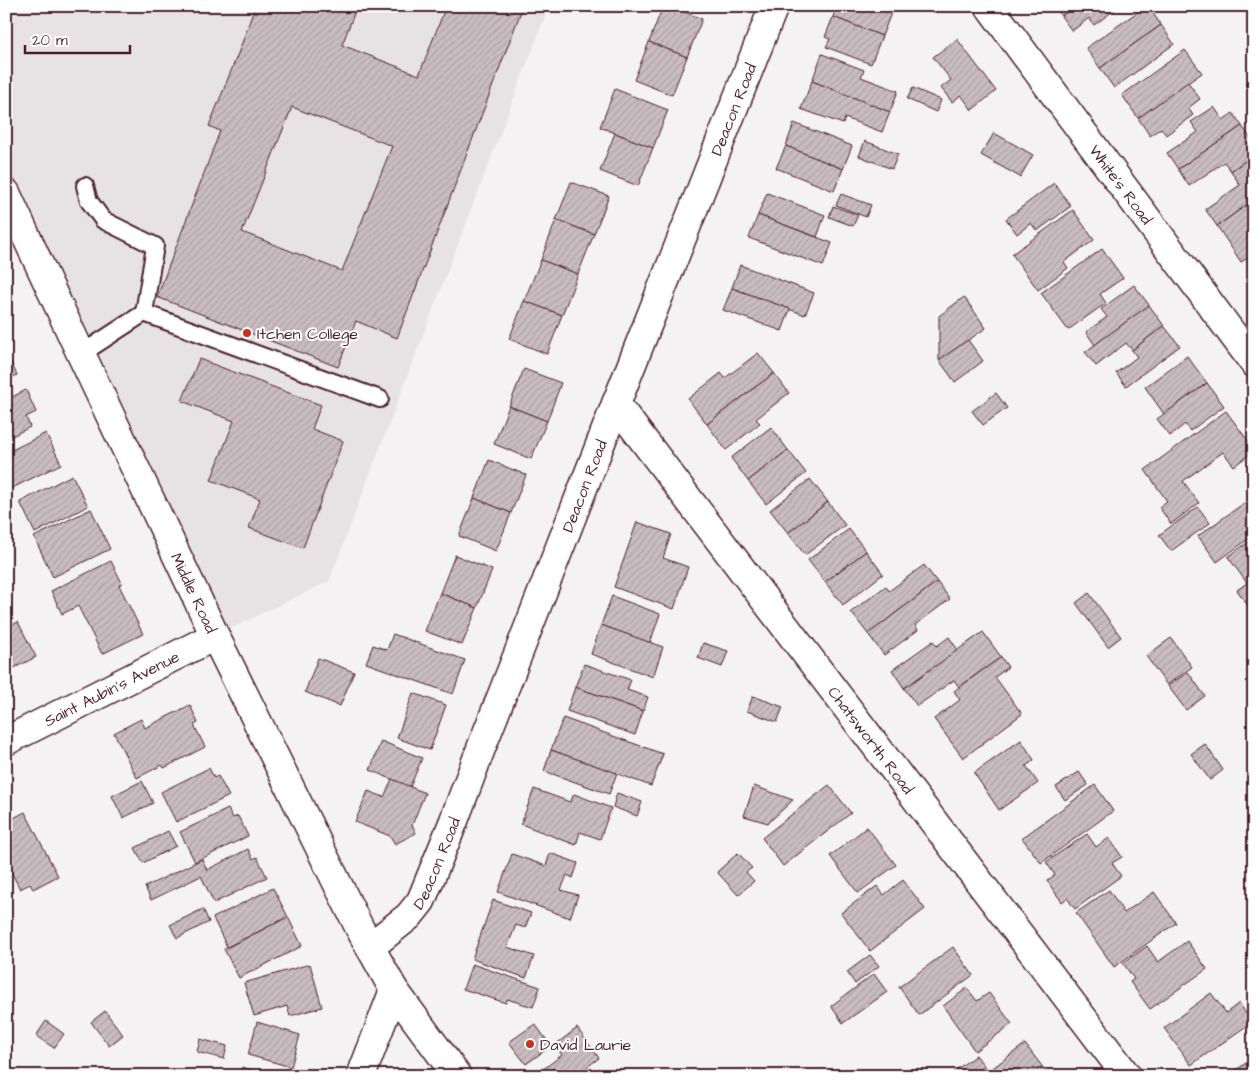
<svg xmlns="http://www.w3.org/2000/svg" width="1260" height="1082" font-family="'Architects Daughter',sans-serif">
<defs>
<pattern id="building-hatch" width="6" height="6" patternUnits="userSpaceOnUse" patternTransform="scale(1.25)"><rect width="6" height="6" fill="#cabdc1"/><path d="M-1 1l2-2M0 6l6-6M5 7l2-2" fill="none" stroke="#afa2a6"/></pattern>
</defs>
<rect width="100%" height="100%" fill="#f4f2f2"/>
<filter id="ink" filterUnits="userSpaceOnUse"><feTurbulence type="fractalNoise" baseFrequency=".02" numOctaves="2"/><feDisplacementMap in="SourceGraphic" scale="10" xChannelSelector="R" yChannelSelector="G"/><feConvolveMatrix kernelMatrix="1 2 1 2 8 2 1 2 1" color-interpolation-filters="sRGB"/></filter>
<g filter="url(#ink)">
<!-- built -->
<path fill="#e7e2e3" d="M6,6H549L329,581L215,636L6,193Z"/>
<!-- building -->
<g fill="url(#building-hatch)" stroke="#4a1f2b" fill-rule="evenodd">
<path d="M255,6H357L342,45L419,75L446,6H523L397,338L356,321L338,367L157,297L220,131L209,126L241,46ZM292,107L392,146L342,271L242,232Z"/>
<path d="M663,6H670L702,19L687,57L649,42Z"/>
<path d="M837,6H889L893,8L882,36L833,17Z"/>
<path d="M1053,6H1074L1061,16Z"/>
<path d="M1074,6H1114L1116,9L1094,25L1089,18L1072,31L1061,16Z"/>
<path d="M1146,6H1148L1161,25L1100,68L1086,48Z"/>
<path d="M833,17L882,36L871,64L826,47L830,39L825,37Z"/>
<path d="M1161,25L1174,44L1114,88L1100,68Z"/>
<path d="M957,39L996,91L972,110L961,95L952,102L941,88L951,80L933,57Z"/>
<path d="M649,42L687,57L672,95L634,80Z"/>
<path d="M1185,50L1202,73L1138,118L1122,95Z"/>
<path d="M822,54L864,70L861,77L898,91L890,112L812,81Z"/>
<path d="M812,81L890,112L882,132L845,118L843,124L801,109Z"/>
<path d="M1188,82L1200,99L1188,108L1193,115L1166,135L1161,128L1150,136L1138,118Z"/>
<path d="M913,88L941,100L936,112L907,99Z"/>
<path d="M615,89L668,110L653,148L600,127Z"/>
<path d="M1214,107L1223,120L1233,113L1242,126L1178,169L1167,153L1198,132L1191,122Z"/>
<path d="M794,123L852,146L843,169L786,146Z"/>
<path d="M1242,126L1254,143V155L1231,171L1224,162L1189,186L1178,169Z"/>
<path d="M615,133L653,148L638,186L600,171Z"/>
<path d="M994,133L1033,155L1020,177L981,155Z"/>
<path d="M865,141L898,154L892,169L859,156Z"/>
<path d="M786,146L843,169L834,191L776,168Z"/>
<path d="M1254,155V200L1217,226L1205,209L1240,185L1231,171Z"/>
<path d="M571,182L609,196L594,234L556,220Z"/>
<path d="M1054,183L1071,206L1037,231L1031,223L1017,234L1006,219Z"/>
<path d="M767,193L825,215L817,237L758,215Z"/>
<path d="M841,194L871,205L866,217L836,205Z"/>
<path d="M1254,200V254L1241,262L1217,226Z"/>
<path d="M833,206L858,215L853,226L829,217Z"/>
<path d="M1073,210L1094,240L1064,262L1068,268L1038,290L1012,254Z"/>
<path d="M758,215L832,243L823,266L749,238Z"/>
<path d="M556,220L594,234L578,274L541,260Z"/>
<path d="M1102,249L1123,278L1100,294L1106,303L1068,330L1041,293Z"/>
<path d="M541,260L578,274L562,315L524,301Z"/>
<path d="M740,265L814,293L805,315L732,288Z"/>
<path d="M1134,285L1149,305L1095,345L1086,332L1107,317L1101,309Z"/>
<path d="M732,288L790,309L782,331L723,310Z"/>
<path d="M964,297L986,328L939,360V316Z"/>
<path d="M524,301L562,315L547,354L509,339Z"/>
<path d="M1149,305L1164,326L1132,350L1126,343L1096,366L1085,352Z"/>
<path d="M1164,326L1180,346L1126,386L1116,373L1137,357L1132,350Z"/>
<path d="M968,340L983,361L955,382L939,360Z"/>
<path d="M6,353L17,375L6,380Z"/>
<path d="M758,353L774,373L707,424L688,399L721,373L725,378Z"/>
<path d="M1187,356L1207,383L1164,414L1145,387Z"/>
<path d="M199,359L321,405L312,429L343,441L303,548L249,528L260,499L211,480L234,421L182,401Z"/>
<path d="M524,369L561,383L547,421L509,406Z"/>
<path d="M774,373L789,393L756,419L760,423L726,450L707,424Z"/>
<path d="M1207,383L1224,406L1190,431L1185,424L1170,436L1157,419Z"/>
<path d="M6,388H7L12,397L26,390L36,412L26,417L30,427L6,439Z"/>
<path d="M996,393L1007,408L983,425L972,411Z"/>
<path d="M509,406L547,421L531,459L494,444Z"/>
<path d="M1226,411L1254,449V451L1234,466L1223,452L1183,481L1199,503L1171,524L1159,507L1167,501L1145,470Z"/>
<path d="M771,427L788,450L748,481L731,458Z"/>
<path d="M46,433L61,464L6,491V453Z"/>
<path d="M788,450L806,473L766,504L748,481Z"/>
<path d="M489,460L526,475L511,513L474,498Z"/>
<path d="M72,475L88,506L35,533L20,502Z"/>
<path d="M810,479L828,502L788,533L770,510Z"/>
<path d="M1254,496V535L1217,562L1198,536Z"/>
<path d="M474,498L511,513L496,551L459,536Z"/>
<path d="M828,502L845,525L805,555L788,533Z"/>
<path d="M1198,507L1210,523L1171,551L1159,535Z"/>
<path d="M91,509L110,549L53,577L34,537Z"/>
<path d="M637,522L671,534L663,558L688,567L674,609L614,587Z"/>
<path d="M849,529L866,551L825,582L808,560Z"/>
<path d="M1254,538V578L1247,583L1228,557Z"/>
<path d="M866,551L883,574L843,605L825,582Z"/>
<path d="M455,555L492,570L477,608L440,593Z"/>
<path d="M111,561L122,583L119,585L143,634L102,654L78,606L62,614L51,591Z"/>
<path d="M924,565L937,582L868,634L851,612L886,586L889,591Z"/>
<path d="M1254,578V604L1249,607L1237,590Z"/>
<path d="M937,582L950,599L915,625L918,630L884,655L868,634Z"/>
<path d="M440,593L477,608L462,645L425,631Z"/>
<path d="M1089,593L1121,637L1108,647L1076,603Z"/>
<path d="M612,596L660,614L650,643L601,625Z"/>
<path d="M18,622L36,657L6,672V628Z"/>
<path d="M601,625L663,647L653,677L591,654Z"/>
<path d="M983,632L1001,657L959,687L954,680L917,706L904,688Z"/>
<path d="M393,634L465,660L453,694L366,663L373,645L387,650Z"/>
<path d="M949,637L958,650L904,688L892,670L933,641L937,646Z"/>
<path d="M1171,638L1192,667L1167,685L1146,656Z"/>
<path d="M703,643L728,651L722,667L698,658Z"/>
<path d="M1001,657L1008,667L995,677L1022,714L963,758L934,719L960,700L954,691Z"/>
<path d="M318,658L354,672L340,706L305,692Z"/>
<path d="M584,664L631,680L627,690L648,697L643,711L575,687Z"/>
<path d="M1188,672L1205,696L1186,710L1168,686Z"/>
<path d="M575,687L643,711L635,735L567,711Z"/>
<path d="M413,693L446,705L430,750L397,738Z"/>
<path d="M753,696L783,707L777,722L747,711Z"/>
<path d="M190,705L198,723L194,725L205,747L164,768L162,765L137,778L114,733L141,719L145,728Z"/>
<path d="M563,718L663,754L651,786L551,750Z"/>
<path d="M1021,740L1034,760L1026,766L1038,783L999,810L974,773Z"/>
<path d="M381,741L422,758L410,787L370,770Z"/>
<path d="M1205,744L1223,770L1210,780L1191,754Z"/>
<path d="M551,750L617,773L609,794L544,771Z"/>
<path d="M209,768L214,778L218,776L229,796L176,822L161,792Z"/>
<path d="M1079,772L1088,785L1065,800L1056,787Z"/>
<path d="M392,779L425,793L412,825L416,833L395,844L390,836L355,822L368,791L384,797Z"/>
<path d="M142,781L153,803L123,818L112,796Z"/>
<path d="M829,785L851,813L783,866L762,838Z"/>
<path d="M1095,785L1113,811L1041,863L1022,838Z"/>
<path d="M754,786L793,800L768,823L744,816Z"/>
<path d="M534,789L570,802L574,794L611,808L600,839L580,832L576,845L521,824Z"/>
<path d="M617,793L642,802L637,816L613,807Z"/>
<path d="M228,809L233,818L238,816L248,836L195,862L180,832Z"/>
<path d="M25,812L58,876L33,889L30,884L20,889L6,862V822Z"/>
<path d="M867,827L896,865L858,893L830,856Z"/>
<path d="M168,831L176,846L143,863L135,848Z"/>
<path d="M1087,834L1096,847L1109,838L1122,857L1112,863L1121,876L1075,909L1067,898L1062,902L1047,881L1055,875L1046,862Z"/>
<path d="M248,849L253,859L257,857L267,877L214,903L201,876L151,900L145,887L202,859L207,870Z"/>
<path d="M550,853L578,863L573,878L567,875L561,890L578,895L570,918L498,892L512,854L546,866Z"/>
<path d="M738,853L752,868L746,872L754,881L738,895L717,872Z"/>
<path d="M903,880L925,909L870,951L841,913L877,886L884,895Z"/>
<path d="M273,888L288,917L227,947L213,918Z"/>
<path d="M1109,890L1124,913L1154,892L1176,923L1114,967L1076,913Z"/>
<path d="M493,900L531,913L525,928L516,925L507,947L534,956L526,978L472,959Z"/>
<path d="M203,909L209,922L177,938L170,925Z"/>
<path d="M288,917L302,946L239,978L224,949Z"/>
<path d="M1187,941L1207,969L1150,1009L1130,982L1134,979L1123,963L1147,946L1158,962Z"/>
<path d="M953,947L973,975L919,1015L899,987Z"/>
<path d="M870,955L879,966L855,984L847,972Z"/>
<path d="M310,964L322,1007L290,1016L287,1006L254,1016L244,983Z"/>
<path d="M472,964L540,987L533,1007L507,999L506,1003L463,989Z"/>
<path d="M874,974L887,992L843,1023L831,1006Z"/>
<path d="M967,988L977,1001L989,993L1012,1024L975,1051L943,1006Z"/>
<path d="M1211,993L1226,1013L1239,1003L1252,1022L1191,1065L1164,1028Z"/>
<path d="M105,1011L123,1035L109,1046L91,1022Z"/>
<path d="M46,1021L64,1034L54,1048L36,1036Z"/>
<path d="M257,1022L300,1035L291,1067L248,1055Z"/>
<path d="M535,1024L551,1046L526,1064L509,1042Z"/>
<path d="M577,1028L599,1058L575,1076H534L562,1055L555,1045Z"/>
<path d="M200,1039L227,1046L224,1059L197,1052Z"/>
<path d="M1025,1044L1047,1073L1043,1076H982Z"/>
<path d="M976,1055L985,1067L973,1076H955L953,1072Z"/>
<path d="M1250,1060L1254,1065V1076H1228Z"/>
<path d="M242,1067L272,1076H239Z"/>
</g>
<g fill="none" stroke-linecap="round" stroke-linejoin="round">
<!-- service casing -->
<g stroke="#4a1f2b" stroke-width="20">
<g id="service">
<path d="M85,186L89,201L103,220L155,246L144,313"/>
<path d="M81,354L144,313L380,399"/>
</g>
</g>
<!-- minor casing -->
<g stroke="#4a1f2b" stroke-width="31">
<g id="minor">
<path id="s1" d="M989,6L1254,363"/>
<path id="s2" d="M616,404L1127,1076"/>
<path id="s3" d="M6,741L215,636"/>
</g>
</g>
<!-- tertiary casing -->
<g stroke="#4a1f2b" stroke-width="31">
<g id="tertiary">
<path id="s4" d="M6,193L81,354L215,636L360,929L394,990L457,1076"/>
<path id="s5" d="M370,947L409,916L421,901L453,823L480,751L616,404L774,6"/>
<path d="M361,1076L394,990"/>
</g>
</g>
<!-- service -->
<use href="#service" stroke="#fff" stroke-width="16"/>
<!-- minor -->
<use href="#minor" stroke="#fff" stroke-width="28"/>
<!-- tertiary -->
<use href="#tertiary" stroke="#fff" stroke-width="28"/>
</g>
</g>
<!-- markers -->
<g fill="#c8321e" stroke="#fff" stroke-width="2">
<circle cx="247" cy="333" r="5"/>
<circle cx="530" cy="1044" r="5"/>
</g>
<g text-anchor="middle" stroke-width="4" stroke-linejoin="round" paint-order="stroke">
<!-- street labels -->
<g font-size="16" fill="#4a1f2b" stroke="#fff">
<text dy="6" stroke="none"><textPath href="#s5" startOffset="920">Deacon Road</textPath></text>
<text dy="6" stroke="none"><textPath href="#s1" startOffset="222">White's Road</textPath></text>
<text dy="6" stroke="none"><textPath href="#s5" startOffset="515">Deacon Road</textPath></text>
<text dy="6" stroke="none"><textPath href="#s4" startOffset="442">Middle Road</textPath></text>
<text dy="6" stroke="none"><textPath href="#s3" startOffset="118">Saint Aubin's Avenue</textPath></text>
<text dy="6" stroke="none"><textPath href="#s2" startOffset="422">Chatsworth Road</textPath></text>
<text dy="6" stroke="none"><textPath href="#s5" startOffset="110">Deacon Road</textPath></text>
</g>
<!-- poi labels -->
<g font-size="16" fill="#4a1f2b" stroke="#fff" text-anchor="start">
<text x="257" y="339">Itchen College</text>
<text x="540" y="1050">David Laurie</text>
</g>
</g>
<!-- margin -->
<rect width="1260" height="1082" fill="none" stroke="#fff" stroke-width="25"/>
<rect x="12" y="12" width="1235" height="1057" fill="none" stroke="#4a1f2b" stroke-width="2" filter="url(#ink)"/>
<!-- scale -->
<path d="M25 45v8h105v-8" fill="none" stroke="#4a1f2b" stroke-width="2.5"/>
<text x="32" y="45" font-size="15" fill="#4a1f2b" stroke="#ffffff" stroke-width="4" paint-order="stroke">20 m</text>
</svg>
